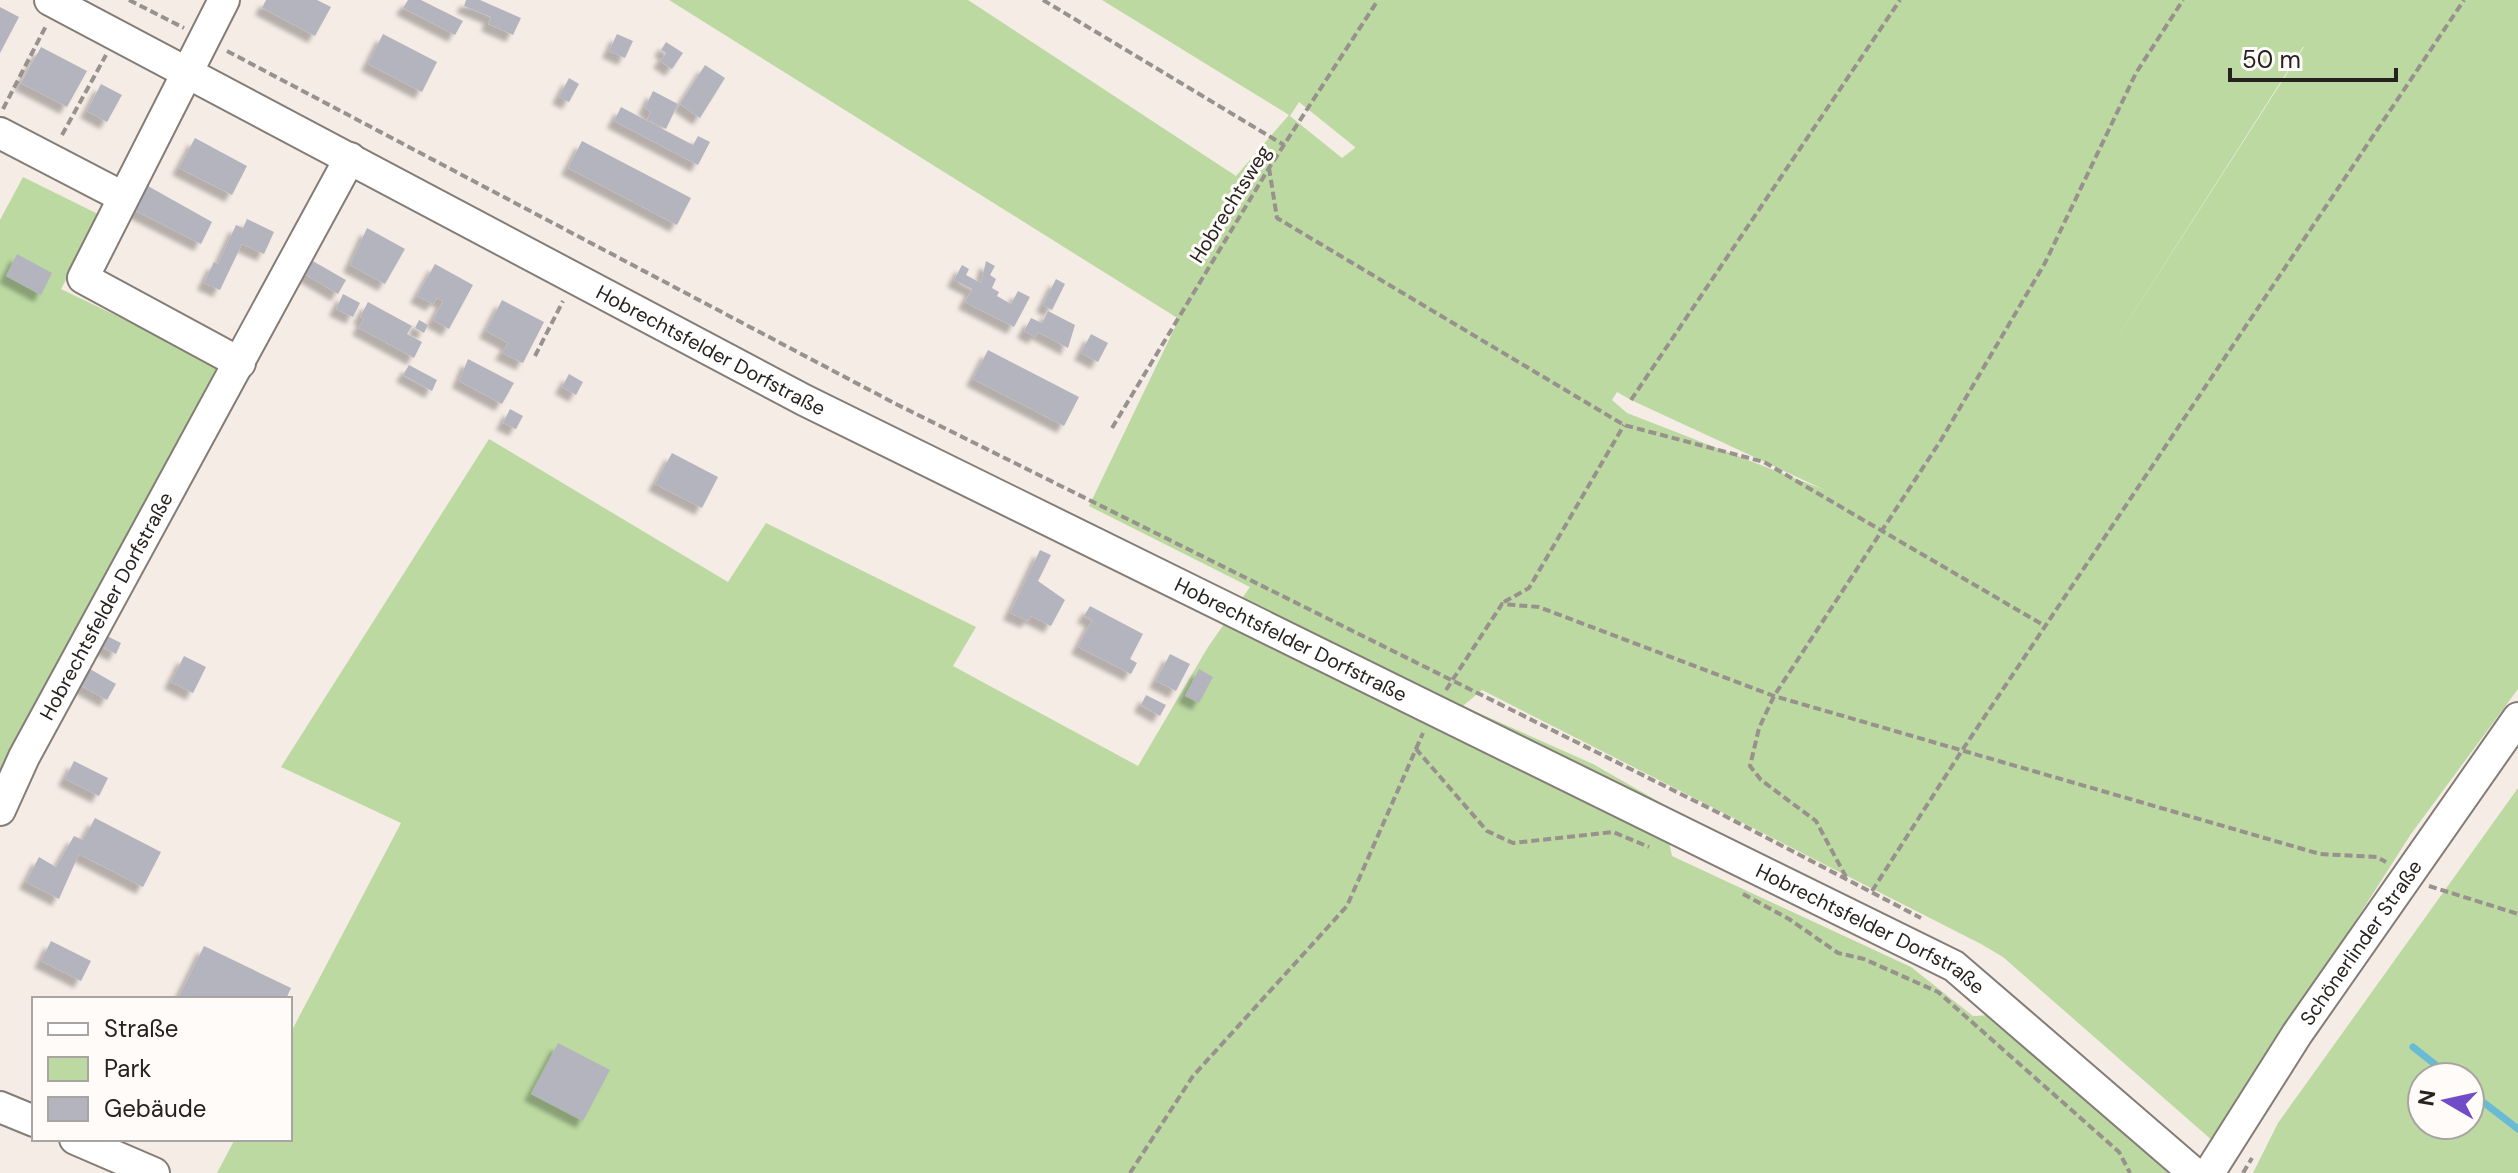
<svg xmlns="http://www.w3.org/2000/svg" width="2518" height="1173" font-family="'DM Sans',sans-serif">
<defs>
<filter id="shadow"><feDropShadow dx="-7" dy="7" stdDeviation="2" flood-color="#0004"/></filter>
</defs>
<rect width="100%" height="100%" fill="#f6ece6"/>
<!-- green -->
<g fill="#bbd9a1" fill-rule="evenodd">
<path d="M669,0H968L1236,176L1289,115L1102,0H2518V689L2411,834L2214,1142L2003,957L1981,944L1482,690L1463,706L1593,764L1661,803L1672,856L1911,967L1973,1016L1993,1015L2168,1173H217L235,1139H290V1034L401,823L281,767L489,439L728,582L766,523L976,627L953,666L1138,766L1208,647L1250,587L1089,506L1179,319ZM2303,47H2304L2098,368ZM1299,102L1355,147V148L1342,158L1290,116ZM1617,392L1631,400L1825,490L1627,413L1612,400Z"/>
<path d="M23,177L100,215L61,289L221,366L0,785V220Z"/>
<path d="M2518,788V1173H2253L2278,1123ZM2422,1077H2470V1125H2422Z"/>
</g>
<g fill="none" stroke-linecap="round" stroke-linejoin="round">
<!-- stream -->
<g stroke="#69bad4" stroke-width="7">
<path d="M2413,1047L2451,1077"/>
<path d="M2470,1092L2518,1129"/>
</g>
</g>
<!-- building -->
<g fill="#b4b4be" filter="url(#shadow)">
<path d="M266,0H317L331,7L315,36L262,8Z"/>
<path d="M408,0H421L463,21L455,35L403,8Z"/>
<path d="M466,0H480L521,18L513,35L488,24L491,17L464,6Z"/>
<path d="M0,7L19,17L0,53Z"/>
<path d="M383,34L437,62L422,92L368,64Z"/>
<path d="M617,34L633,41L625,58L609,51Z"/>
<path d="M666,42L683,53L672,69L660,61L666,53L661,50Z"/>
<path d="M41,47L87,71L67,107L21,83Z"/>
<path d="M705,65L725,78L700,118L680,104Z"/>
<path d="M569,78L579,84L569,102L559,97Z"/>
<path d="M101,84L122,95L107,122L87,111Z"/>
<path d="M653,91L678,104L666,129L647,119L651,112L645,108Z"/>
<path d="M621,107L693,145L698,136L710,142L698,165L614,121Z"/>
<path d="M195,138L247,166L232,195L179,168Z"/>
<path d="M582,141L691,198L677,225L568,168Z"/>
<path d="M148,186L212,222L201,244L136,211Z"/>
<path d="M247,219L274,232L264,254L242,244L220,290L204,283L214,262L218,264L236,225L243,228Z"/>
<path d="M367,228L405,249L385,284L350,265Z"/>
<path d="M17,254L52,273L41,295L6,276Z"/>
<path d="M311,260L346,280L338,294L303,273Z"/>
<path d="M986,261L995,266L990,275L996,279L992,288L999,292L997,296L1011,304L1018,291L1030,297L1014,327L965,302L972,289L954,280L962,265L969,269L966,275L981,283Z"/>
<path d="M435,264L473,285L449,329L433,320L443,301L437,298L433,304L417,296Z"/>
<path d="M1056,279L1065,284L1052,310L1043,305Z"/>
<path d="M343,294L360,303L353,317L336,309Z"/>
<path d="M502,300L544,322L523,363L502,353L508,343L486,331Z"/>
<path d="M368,302L412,326L407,334L422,342L414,358L359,328L364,319L360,317Z"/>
<path d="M1048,311L1075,325L1068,348L1038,332L1035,337L1024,331L1031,318L1042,323Z"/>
<path d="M419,320L428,325L424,333L415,328Z"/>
<path d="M1091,334L1108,343L1098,362L1081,353Z"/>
<path d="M988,350L1079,397L1064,426L973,379Z"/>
<path d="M468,359L514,383L502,404L459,381Z"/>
<path d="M409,365L437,380L432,391L403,375Z"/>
<path d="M569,374L583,382L576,395L562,387Z"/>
<path d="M510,409L523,416L516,429L503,423Z"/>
<path d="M672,453L718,477L702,508L655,484Z"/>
<path d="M1040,550L1051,555L1038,581L1065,600L1051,626L1031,616L1028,621L1010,613Z"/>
<path d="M1090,606L1143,634L1130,659L1137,663L1131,674L1078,647L1092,620L1084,616Z"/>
<path d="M103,634L121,643L116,654L98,645Z"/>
<path d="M1170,654L1190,664L1176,691L1156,681Z"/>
<path d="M184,656L206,667L193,693L171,682Z"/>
<path d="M90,669L116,684L107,700L80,685Z"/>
<path d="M1199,669L1213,677L1199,703L1185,696Z"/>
<path d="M1146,695L1166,705L1160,716L1141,705Z"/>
<path d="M74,761L108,778L99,796L65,779Z"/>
<path d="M95,818L161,852L143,887L79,854L59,899L26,882L39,857L56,867L74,836L83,840Z"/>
<path d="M51,941L91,961L81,981L41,961Z"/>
<path d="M204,946L291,988L286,999H178Z"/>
<path d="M558,1043L610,1070L583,1121L531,1094Z"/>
</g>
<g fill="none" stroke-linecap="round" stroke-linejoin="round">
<!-- minor casing -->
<g stroke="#847c76" stroke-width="34">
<g id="minor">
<path id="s1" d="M50,0L804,400L1954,966L2194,1173"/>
<path d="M224,0L83,278L240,363"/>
<path d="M0,133L121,196"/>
<path id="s2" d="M0,810L24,757L350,158"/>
<path d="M0,1107L34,1121"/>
<path d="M75,1139L154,1173"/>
<path id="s3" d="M2209,1173L2297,1034L2518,718"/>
</g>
</g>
<!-- path -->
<g stroke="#98918d" stroke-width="4" stroke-dasharray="8 4" stroke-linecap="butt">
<path d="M129,0L184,28"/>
<path d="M1043,0L1284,145"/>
<path d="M227,51L896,404L1721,814L1921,918"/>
<path d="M3,109L47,24"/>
<path d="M62,135L106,55"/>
<path d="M1269,168L1277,218L1624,425L1764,462L2045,626"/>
<path d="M535,356L563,301"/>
<path d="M1631,400L1900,0"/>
<path d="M1112,428L1269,168L1378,0"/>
<path d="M1504,602L1529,588L1624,425"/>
<path d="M1446,690L1502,604L1539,607L1774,696L2320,854L2377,857L2386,862"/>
<path d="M1416,749L1423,733"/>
<path d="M1846,877L1816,821L1761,780L1750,766L1759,728L1774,696L1941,440L2045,263L2136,73L2183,0"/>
<path d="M2429,886L2518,914"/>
<path d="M1872,891L1961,752L2464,0"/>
<path d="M1743,894L1789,919L1838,953L1864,959L1938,992L2119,1152L2130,1173"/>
<path d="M1130,1173L1193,1076L1347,906L1416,749L1487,831L1513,843L1613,832L1649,847"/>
<path d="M2243,1173L2252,1158"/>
</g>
<!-- minor -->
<use href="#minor" stroke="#fff" stroke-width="30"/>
</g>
<g text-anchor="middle" stroke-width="6" stroke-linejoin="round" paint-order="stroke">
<!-- street labels -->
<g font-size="20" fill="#262220" stroke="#fffbf8">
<text transform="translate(1230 204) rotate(-58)" y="7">Hobrechtsweg</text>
<text dy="7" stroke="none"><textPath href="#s1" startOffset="748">Hobrechtsfelder Dorfstraße</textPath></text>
<text dy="7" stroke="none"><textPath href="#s2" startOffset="230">Hobrechtsfelder Dorfstraße</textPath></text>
<text dy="7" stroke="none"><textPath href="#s1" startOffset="1396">Hobrechtsfelder Dorfstraße</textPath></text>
<text dy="7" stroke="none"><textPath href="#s1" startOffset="2044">Hobrechtsfelder Dorfstraße</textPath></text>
<text dy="7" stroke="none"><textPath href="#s3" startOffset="276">Schönerlinder Straße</textPath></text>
</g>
</g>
<!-- legend -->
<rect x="32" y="997" width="260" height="144" fill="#fffbf8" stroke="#a8a4a2" stroke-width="2"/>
<rect x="48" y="1023" width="40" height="12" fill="#ffffff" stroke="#a8a4a2" stroke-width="2"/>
<text x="104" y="1037" font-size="24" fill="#262220">Straße</text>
<rect x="48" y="1057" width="40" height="24" fill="#bbd9a1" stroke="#a8a4a2" stroke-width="2"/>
<text x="104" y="1077" font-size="24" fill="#262220">Park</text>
<rect x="48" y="1097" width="40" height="24" fill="#b4b4be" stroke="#a8a4a2" stroke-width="2"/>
<text x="104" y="1117" font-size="24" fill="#262220">Gebäude</text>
<!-- north arrow -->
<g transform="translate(2446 1101) rotate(279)"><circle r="38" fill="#fffbf8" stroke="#a8a4a2" stroke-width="2"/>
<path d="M0-6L14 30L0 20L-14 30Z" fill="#704dc6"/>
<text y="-12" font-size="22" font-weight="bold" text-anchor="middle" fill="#262220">N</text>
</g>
<!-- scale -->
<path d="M2230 68v12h166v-12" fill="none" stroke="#262220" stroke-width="4"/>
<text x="2242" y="68" font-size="24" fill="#262220" stroke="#fffbf8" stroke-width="6" paint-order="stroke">50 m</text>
</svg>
